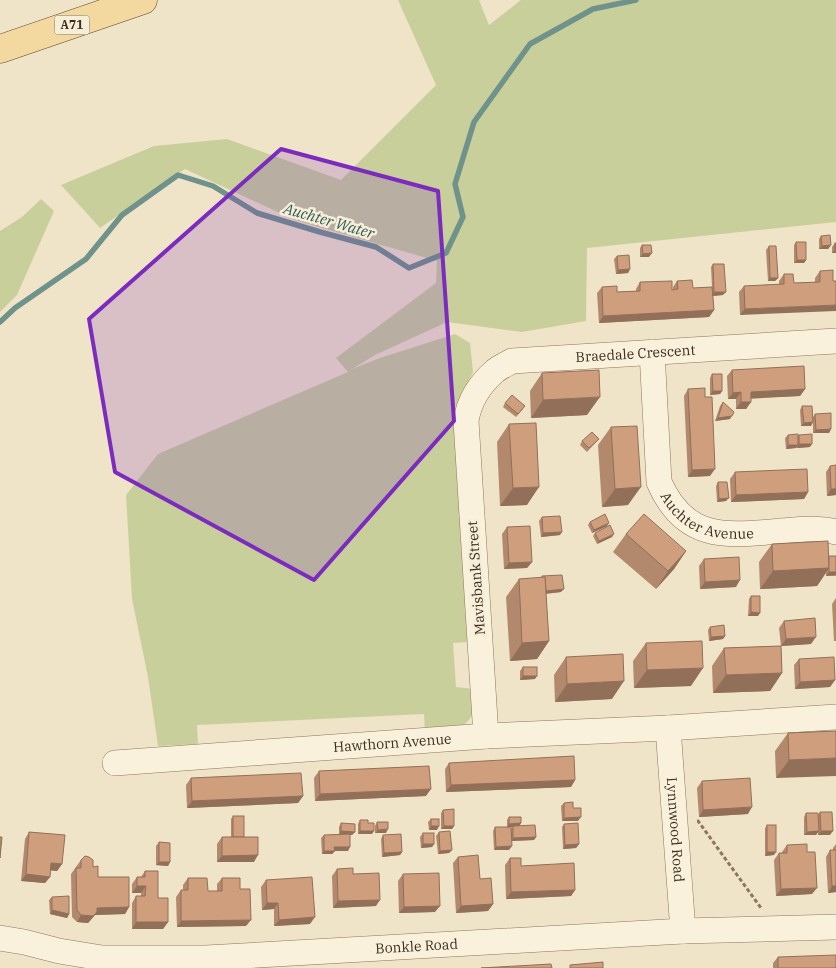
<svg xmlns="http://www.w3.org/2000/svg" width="836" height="968" font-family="'IBM Plex Serif',serif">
<rect width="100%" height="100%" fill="#f0e4c8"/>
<!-- green -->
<g fill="#c9cf9b">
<path d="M398,0H479L489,25L521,0H836V222L587,248L586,321L522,332L447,322L375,355L352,369L380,358L455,334L470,343L473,372L456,409L470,642L453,643L456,687L475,689C475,696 476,707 473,713C464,733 444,731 425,732L424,714L197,725L198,744L158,746L148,677L132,599L126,495L158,454L348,372L336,358L436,283L437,261L295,220L185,169L100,228L61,185L154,146L227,139L341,180L436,85Z"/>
<path d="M41,199L54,211L17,295L0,312V231L22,217Z"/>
</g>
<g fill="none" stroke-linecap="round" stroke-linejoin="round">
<!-- stream -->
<path stroke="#6f938a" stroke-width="5.5" d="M0,322L15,308L86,259L122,215L178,175L213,186L257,213L320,232L376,247L409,268L446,253L463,217L455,184L474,122L530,44L593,9L636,0"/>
<!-- minor casing -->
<g stroke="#8d765c" stroke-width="26">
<g id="minor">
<path id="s1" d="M652,352L659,482C687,547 735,534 794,530C808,529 822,528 836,532"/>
<path id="s2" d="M668,728L683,931"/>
<path id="s3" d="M486,736L466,421C469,401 480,384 495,371C500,367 507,364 512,361L836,341"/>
<path id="s4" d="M115,763L486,736L668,728L836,717"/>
<path id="s5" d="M0,938L24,942L59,951L102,958H206L683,931L836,927"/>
</g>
</g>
<!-- major casing -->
<g stroke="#5b4430" stroke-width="29">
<path id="major" d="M0,49L143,0"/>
</g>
<!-- path -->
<path stroke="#8d765c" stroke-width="3" stroke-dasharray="4 2.5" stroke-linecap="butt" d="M697,821H698L761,908"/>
<!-- minor -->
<use href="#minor" stroke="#faf1dc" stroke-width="25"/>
<!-- major -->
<use href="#major" stroke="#f3d9a0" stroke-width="28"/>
</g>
<!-- wall -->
<g fill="#b2896c">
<path d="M821,236L831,245L828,249H819V239Z"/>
<path d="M796,242L806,260L804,263H794V245Z"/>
<path d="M835,243H836V253H832V247Z"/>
<path d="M642,245L649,257H640V248Z"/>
<path d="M769,246L778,278L775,281H768L766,250Z"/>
<path d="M617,256L630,269L628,273L616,274L614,259Z"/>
<path d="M713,264L723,295L713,296L714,310L709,317L599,323L597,293L602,287L617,292L636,291V289L640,282L672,290H673V287L677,281L693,288L712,287L711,267Z"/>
<path d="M820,271L833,281L740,315L739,292L744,286L779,284V281L784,274L794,283L815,282V278Z"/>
<path d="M732,370L805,389L800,396L751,398V402L746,409H736V399H728L727,376Z"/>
<path d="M542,373L587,415L531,418L530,391Z"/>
<path d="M712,374L722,391L720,394L710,395V378Z"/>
<path d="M688,389L705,397L710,476L688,477L684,396Z"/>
<path d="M723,402L730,419L715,421L720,406Z"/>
<path d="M505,403L523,409L516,417L503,407Z"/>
<path d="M802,406L813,417L815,414L831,429L829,433H813V422L811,426H801L800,410Z"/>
<path d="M509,424L527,505L500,506L497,442Z"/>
<path d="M611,427L628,505L602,507L598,445Z"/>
<path d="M788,435L798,436L799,435L810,447L797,448V447L796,448L786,449L785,438Z"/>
<path d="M599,439L587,452L580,445L582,441Z"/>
<path d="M830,466L836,495L827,496L826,472Z"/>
<path d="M735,472L808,492L804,499L731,502L730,479Z"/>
<path d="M718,482L726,501L717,502L716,486Z"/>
<path d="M542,517L560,535L541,537L539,521Z"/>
<path d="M590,522L607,526L592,533L588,525Z"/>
<path d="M507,527L532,562L527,568L504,569L502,534Z"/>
<path d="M595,533L612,537L597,544L593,536Z"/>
<path d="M626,534L686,551L674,569L656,589L613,552Z"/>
<path d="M772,544L829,556L836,576H826V573L817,586L760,589L759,562Z"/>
<path d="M704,559L736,587L700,589L699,566Z"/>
<path d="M542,576L561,592L546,594L549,641L537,659L510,661L506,597L519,579L541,578Z"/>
<path d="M751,596L758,616H748L749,599Z"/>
<path d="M836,598V641H834L832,604Z"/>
<path d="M784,621L811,644L781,646L782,673L770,691L713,693L712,666L724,648L781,646L779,628Z"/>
<path d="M710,627L725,636L723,639L709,641L708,630Z"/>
<path d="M646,643L691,686L634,688L633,661Z"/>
<path d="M566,657L612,699L555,702L554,675Z"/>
<path d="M799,659L835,680L830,687L795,689L794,665Z"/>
<path d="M523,667L535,679L520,680V671Z"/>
<path d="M836,731L776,778L775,751L788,733Z"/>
<path d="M449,763L575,780L571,787L446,792L445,769Z"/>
<path d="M319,771L426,796L315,801L314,778Z"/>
<path d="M191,778L303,796L298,803L187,808L186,785Z"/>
<path d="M702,781L748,814L699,817L697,788Z"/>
<path d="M564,803L573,808L578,821H562L561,806Z"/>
<path d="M443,810L454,826L452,829H441V813Z"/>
<path d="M820,812L830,835H818V832L816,835H804V817L806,813L818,815Z"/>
<path d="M233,816L244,837L254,862H217V844L222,837H231V819Z"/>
<path d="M509,817L521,823L519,826L536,837L534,840L511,841L509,850H494L493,831L495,827L511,829L513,827H507V820Z"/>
<path d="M431,819L437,830H429L428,822Z"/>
<path d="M360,820L368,823L372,834H358V824Z"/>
<path d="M377,822L386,833H375V826Z"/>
<path d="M341,823L355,832L352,835H350L348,851H335L332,854H322L321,838L324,835H339V827Z"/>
<path d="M564,824L579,844L576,848L563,849L562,827Z"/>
<path d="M767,825L774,855L765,856V828Z"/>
<path d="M29,832L62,864L57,871L50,870V877L45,883L21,881L25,839Z"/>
<path d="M439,832L452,850L449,853L438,854L436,836Z"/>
<path d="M423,833L434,844L432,847L421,848L420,837Z"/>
<path d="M383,835L402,852L400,855L382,857L381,839Z"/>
<path d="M159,842L170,862L168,866L156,865V846Z"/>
<path d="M836,844V892L828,893L826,857L830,850H833V848Z"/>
<path d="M787,845L807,852L812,894L776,896L774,860L779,853H782V852Z"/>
<path d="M458,857L480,879L493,904L488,911L456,913L453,863Z"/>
<path d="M510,858L521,866L575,890L571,896L506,899L505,865Z"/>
<path d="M81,860L93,867L98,877L129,907L125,914L95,915L88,923L77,922L72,917L71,874Z"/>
<path d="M337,869L353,874L376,906L333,908L332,876Z"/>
<path d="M145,871L158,898L168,922L163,929H132V903L136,896H141V893H132V884L137,877H141Z"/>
<path d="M403,874L435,912L399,913L398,881Z"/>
<path d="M188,878L208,891H217V884L222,878L240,889L246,926L177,927L176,897L181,890H183V885Z"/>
<path d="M266,880L310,924L274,926V909L262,910L261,887Z"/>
<path d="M52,897L69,914L67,918L50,914L49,900Z"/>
<path d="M778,957L836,968H773V963Z"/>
</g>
<!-- shaded-wall -->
<g fill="#916f58">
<path d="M831,245L828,249H819L822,246Z"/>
<path d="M835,250H836V253H832Z"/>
<path d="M652,253L649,257H640L643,254Z"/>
<path d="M797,260H806L804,263H794Z"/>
<path d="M630,269L628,273L616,274L618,270Z"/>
<path d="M770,278H778L775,281H768Z"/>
<path d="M714,292H726L723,295L712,296Z"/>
<path d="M836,305V311L740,315L745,309Z"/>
<path d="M714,310L709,317L599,323L603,316Z"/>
<path d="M805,389L800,396L746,399L751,392Z"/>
<path d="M713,391H722L720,394L710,395Z"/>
<path d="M741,392L736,399H728L733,393Z"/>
<path d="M600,397L587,415L531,418L543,400Z"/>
<path d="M741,402H751L746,409H736Z"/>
<path d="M732,416L730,419L715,421L718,418Z"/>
<path d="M813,422L811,426H801L804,423Z"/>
<path d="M831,429L829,433H813L816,430Z"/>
<path d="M799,444H812L810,447L797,448Z"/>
<path d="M788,445H798L796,448L786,449Z"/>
<path d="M715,469L710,476L688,477L692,470Z"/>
<path d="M539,487L527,505L500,506L513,488Z"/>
<path d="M641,487L628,505L602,507L615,489Z"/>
<path d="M831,489H836V495L827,496Z"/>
<path d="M808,492L804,499L731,502L736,495Z"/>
<path d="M729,498L726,501L717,502L719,499Z"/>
<path d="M609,523L607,526L592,533L594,530Z"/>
<path d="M562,532L560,535L541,537L543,533Z"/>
<path d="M614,534L612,537L597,544L599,541Z"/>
<path d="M686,551L674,569L656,589L668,571Z"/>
<path d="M532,562L527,568L504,569L509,563Z"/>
<path d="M829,568L817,586L760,589L773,571Z"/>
<path d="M829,572H836V575L826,576Z"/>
<path d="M740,580L736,587L700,589L705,582Z"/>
<path d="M564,589L561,592L541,594L544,591Z"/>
<path d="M751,612L760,613L758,616H748Z"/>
<path d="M725,636L723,639L709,641L711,637Z"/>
<path d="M816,637L811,644L781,646L786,639Z"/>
<path d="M549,641L537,659L510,661L522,643Z"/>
<path d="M703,668L691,686L634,688L647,670Z"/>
<path d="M782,673L770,691L713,693L726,675Z"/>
<path d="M523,676H537L535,679L520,680Z"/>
<path d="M835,680L830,687L795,689L800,682Z"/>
<path d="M624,681L612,699L555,702L567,684Z"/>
<path d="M836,758V776L776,778L789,760Z"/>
<path d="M575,780L571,787L446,792L451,785Z"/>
<path d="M431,789L426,796L315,801L320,794Z"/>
<path d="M303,796L298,803L187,808L192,801Z"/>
<path d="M752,807L748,814L699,817L703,810Z"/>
<path d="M581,817L578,821H562L564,818Z"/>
<path d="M521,823L519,827H507L509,824Z"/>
<path d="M431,826H439L437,830H429Z"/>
<path d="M444,826H454L452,829H441Z"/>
<path d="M388,829L386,833H375L378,830Z"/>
<path d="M341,831L355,832L352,835H339Z"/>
<path d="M360,831H374L372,834H358Z"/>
<path d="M819,831L816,835H804L807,832Z"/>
<path d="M821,831H833L830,835H818Z"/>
<path d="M536,837L534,840L511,841L513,838Z"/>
<path d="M423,844H434L432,847L421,848Z"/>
<path d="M579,844L576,848L563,849L565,845Z"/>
<path d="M512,846L509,850H494L496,847Z"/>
<path d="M334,847H350L348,851H332Z"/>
<path d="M452,850L449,853L438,854L440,851Z"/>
<path d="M324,851H335L332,854H322Z"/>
<path d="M402,852L400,855L382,857L384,853Z"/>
<path d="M767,852H776L774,855L765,856Z"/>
<path d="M258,855L254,862H217L222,856Z"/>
<path d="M159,862H170L168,866L156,865Z"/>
<path d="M51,863L62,864L57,871L46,870Z"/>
<path d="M26,874L50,877L45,883L21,881Z"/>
<path d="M137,886H146L141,893H132Z"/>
<path d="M832,886H836V892L828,893Z"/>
<path d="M817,888L812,894L776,896L781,889Z"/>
<path d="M575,890L571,896L506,899L511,892Z"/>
<path d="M380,900L376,906L333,908L338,901Z"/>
<path d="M267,903H278L274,909L262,910Z"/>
<path d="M493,904L488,911L456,913L461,906Z"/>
<path d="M440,906L435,912L399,913L404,907Z"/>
<path d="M129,907L125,914L95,915L88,923L77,922L81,915L97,908Z"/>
<path d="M52,910L69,914L67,918L50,914Z"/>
<path d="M315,917L310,924L274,926L279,920Z"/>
<path d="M251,920L246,926L177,927L181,921Z"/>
<path d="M136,922H168L163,929H132Z"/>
</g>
<!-- building -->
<g fill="#cf9f7d" stroke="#916f58">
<path d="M830,235L831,245L822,246L821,236Z"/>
<path d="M796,242H806V260H797Z"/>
<rect x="835" y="243" width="1" height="7"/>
<path d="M642,245H651L652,253L643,254Z"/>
<path d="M769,246H776L778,278H770Z"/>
<path d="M629,255L630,269L618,270L617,256Z"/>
<path d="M713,264H724L726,292H714Z"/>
<path d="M833,270V281H836V305L745,309L744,286L784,284V274H793L794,283L820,282V271Z"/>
<path d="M692,280L693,288L712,287L714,310L603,316L602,287L617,286V292L640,291V282L672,281V290L678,289L677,281Z"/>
<path d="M804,366L805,389L751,392V402H741V392L733,393L732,370Z"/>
<path d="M599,370L600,397L543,400L542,373Z"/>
<path d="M712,374H722V391H713Z"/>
<path d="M705,388V397H712L715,469L692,470L688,389Z"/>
<path d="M512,395L525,406L518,414L505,403Z"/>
<path d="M723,402L734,412L732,416L718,418Z"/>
<path d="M802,406H812L813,422L804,423Z"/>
<path d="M831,413V429L816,430L815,414Z"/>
<path d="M536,423L539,487L513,488L509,424Z"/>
<path d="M637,426L641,487L615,489L611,427Z"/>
<path d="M592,432L599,439L589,448L582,441Z"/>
<path d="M798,434V445H788V435Z"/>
<path d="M812,434V444H799V435Z"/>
<path d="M836,465V489H831L830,466Z"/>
<path d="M807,469L808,492L736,495L735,472Z"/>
<path d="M718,482H727L729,498L719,499Z"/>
<path d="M605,514L609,523L594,530L590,522Z"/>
<path d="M644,514L686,551L668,571L626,534Z"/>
<path d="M560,516L562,532L543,533L542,517Z"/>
<path d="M610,525L614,534L599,541L595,533Z"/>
<path d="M530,526L532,562L509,563L507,527Z"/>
<path d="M828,541L829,568L773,571L772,544Z"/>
<rect x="829" y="556" width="7" height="16"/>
<path d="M739,557L740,580L705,582L704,559Z"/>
<path d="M562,575L564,589L546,591L545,577L542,578V576Z"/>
<path d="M545,577L549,641L522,643L519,579Z"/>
<path d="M751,596H760V613L751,612Z"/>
<path d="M815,618L816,637L786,639L784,621Z"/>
<path d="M724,625L725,636L711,637L710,627Z"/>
<path d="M702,641L703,668L647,670L646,643Z"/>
<path d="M781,646L782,673L726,675L724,648Z"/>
<path d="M623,654L624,681L567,684L566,657Z"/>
<path d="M834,657L835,680L800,682L799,659Z"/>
<rect x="523" y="667" width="14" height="9"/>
<path d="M836,731V758L789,760L788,733Z"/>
<path d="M574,756L575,780L451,785L449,763Z"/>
<path d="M429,766L431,789L320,794L319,771Z"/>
<path d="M301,773L303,796L192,801L191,778Z"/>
<path d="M750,778L752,807L703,810L702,781Z"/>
<path d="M573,802V808H581V817L564,818V803Z"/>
<path d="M454,809V826H444L443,810Z"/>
<path d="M820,812H832L833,831H821Z"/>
<path d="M806,813H818L819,831L807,832Z"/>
<rect x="233" y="816" width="11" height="21"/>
<path d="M509,817H521V823L509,824Z"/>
<rect x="431" y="819" width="8" height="7"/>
<path d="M360,820H368V823H374V831H360Z"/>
<path d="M377,822H388V829L378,830Z"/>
<path d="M341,823L355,824V832L341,831Z"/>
<path d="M578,823L579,844L565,845L564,824Z"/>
<path d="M535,825L536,837L513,838V826Z"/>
<rect x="767" y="825" width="9" height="27"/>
<path d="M495,827H511L512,846L496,847Z"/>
<path d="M450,831L452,850L440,851L439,832Z"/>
<path d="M29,832L65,835L62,864L51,863L50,877L26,874Z"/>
<rect x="423" y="833" width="11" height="11"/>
<path d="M350,834V847H334L335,851H324V835Z"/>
<path d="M401,834L402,852L384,853L383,835Z"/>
<path d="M0,837H2L0,858Z"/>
<path d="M222,837H258V855L222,856Z"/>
<path d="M159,842L170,843V862H159Z"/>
<path d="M807,844V852H815L817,888L781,889L779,853H787V845Z"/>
<path d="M830,850H836V886H832Z"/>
<path d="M478,855L480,879L491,878L493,904L461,906L458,857Z"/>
<path d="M85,856L89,857L93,860V867L98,866V877H129V907L97,908V912L93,916L81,915L77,910L76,868H81V860Z"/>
<path d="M510,858H521V866L574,863L575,890L511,892Z"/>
<path d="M353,868V874L379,873L380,900L338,901L337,869Z"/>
<path d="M145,871H158V898H168V922H136V896H145L146,886H137V877H145Z"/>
<path d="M439,873L440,906L404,907L403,874Z"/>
<path d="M312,877L315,917L279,920L278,903H267L266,880Z"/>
<path d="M188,878H207L208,891H222V878H240V889H250L251,920L181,921V890H188Z"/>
<path d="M69,896V914L52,910V897Z"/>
<path d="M836,955V968H778V957Z"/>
<path d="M603,962V968H570V965Z"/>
<path d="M551,964L552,968H481Z"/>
</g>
<!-- marked area -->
<path fill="#7b2cbf" fill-opacity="0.2" stroke="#7b2cbf" stroke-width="4" stroke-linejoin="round" d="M281,149L438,191L454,421L314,580L115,472L89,319Z"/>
<g text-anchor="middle" stroke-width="5" stroke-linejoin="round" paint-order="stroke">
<!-- shield labels -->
<rect fill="#f7eed8" stroke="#756857" stroke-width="1" x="54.5" y="15.5" width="35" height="19" rx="4"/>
<g font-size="12" font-weight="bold" fill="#3d2e20">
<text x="72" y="29">A71</text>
</g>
<!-- street labels -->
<g font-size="14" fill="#3d2e20" stroke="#f7eed8">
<text dy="5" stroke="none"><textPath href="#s3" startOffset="518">Braedale Crescent</textPath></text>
<text dy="5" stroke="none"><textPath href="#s1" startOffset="195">Auchter Avenue</textPath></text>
<text transform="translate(476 578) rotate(-94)" y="5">Mavisbank Street</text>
<text dy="5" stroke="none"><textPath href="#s4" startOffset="278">Hawthorn Avenue</textPath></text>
<text dy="5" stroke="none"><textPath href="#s2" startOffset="102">Lynnwood Road</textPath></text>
<text dy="5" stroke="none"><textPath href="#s5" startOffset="419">Bonkle Road</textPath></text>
</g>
<!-- water labels -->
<g font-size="15" font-style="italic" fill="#2f5d5a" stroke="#f7eed8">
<text transform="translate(329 221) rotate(16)" y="5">Auchter Water</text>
</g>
</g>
</svg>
